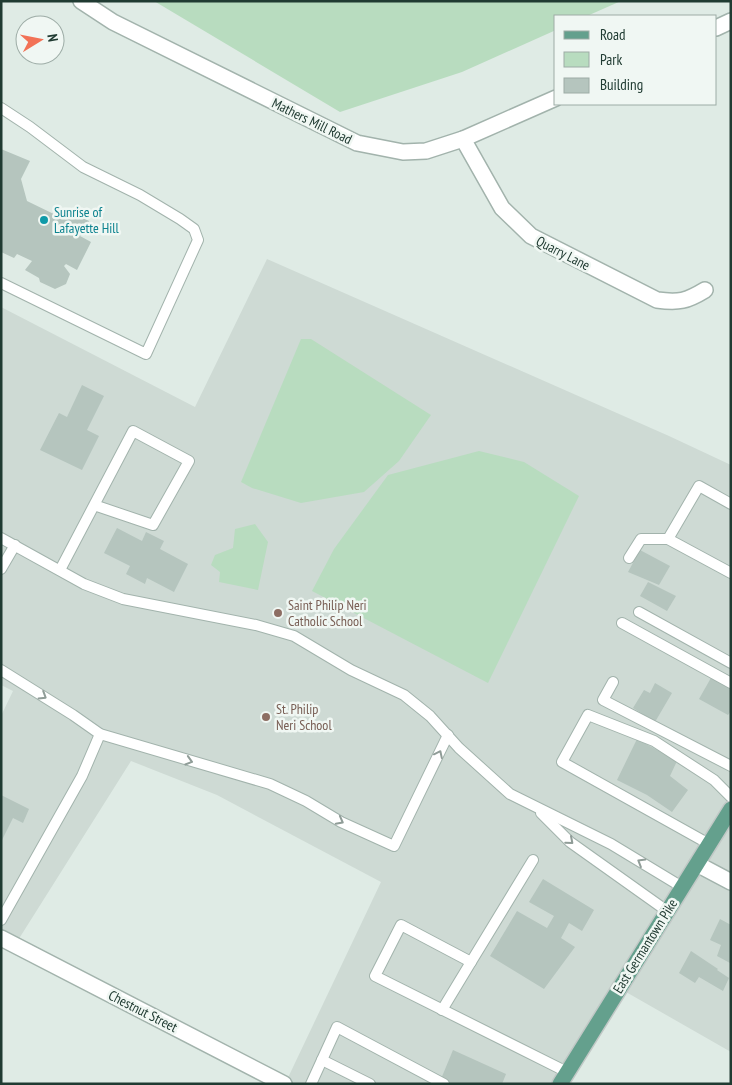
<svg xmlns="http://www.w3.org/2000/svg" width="732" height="1085" font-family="'PT Sans Narrow',sans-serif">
<rect width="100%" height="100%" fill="#dfebe5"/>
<!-- built -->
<path fill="#cedad4" d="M267,259L669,436L731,465V1052L619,988L560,1084H285L381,882L217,795L131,761L15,945L1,937V716L13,691L1,685V307L195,407Z"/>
<!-- green -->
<g fill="#b8dcbf">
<path d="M154,1H621L587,16H556V30L462,72L340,112Z"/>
<path d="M301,339H311L431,415L399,461L364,492L301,503L252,488L241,482Z"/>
<path d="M479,451L524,462L579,496L488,683L312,591L334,549L388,475Z"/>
<path d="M255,524L268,542L258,590L219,582L220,572L211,565L215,555L233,548L235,529Z"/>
</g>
<!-- building -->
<g fill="#b5c5be">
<path d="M1,149L30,161L21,179L27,201L64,219L67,210L89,221L80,236L91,242L77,270L66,264L64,266L70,274L66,284L55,289L40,282L39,278L25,270L32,261L17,254L14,258L1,252Z"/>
<path d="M82,385L104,396L87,430L99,436L82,470L40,450L59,413L67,417Z"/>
<path d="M117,528L142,541L146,532L164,541L160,549L188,564L174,592L147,578L145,584L126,574L130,566L104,553Z"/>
<path d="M640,550L670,566L659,585L628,572Z"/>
<path d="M648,582L676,596L667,611L640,596Z"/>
<path d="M712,676L731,688V711L728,715L699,699Z"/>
<path d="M655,683L672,693L655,722L633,708L644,690L650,693Z"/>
<path d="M637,739L677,761L670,776L688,790L672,812L647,795L617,780Z"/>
<path d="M1,795L29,809L23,823L13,818L1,842Z"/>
<path d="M543,879L594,910L582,931L569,923L561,938L575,947L544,989L490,956L517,911L547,928L554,916L529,902Z"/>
<path d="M720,919L731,925L730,963L717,956L721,945L710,940Z"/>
<path d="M691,951L718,969L717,970L729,978L723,991L699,977L695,983L679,973Z"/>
<path d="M453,1050L506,1074L502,1084H452L441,1079Z"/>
</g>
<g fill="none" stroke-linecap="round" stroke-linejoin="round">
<!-- service casing -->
<g stroke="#a2b3ac" stroke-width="12">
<g id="service">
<path d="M1,108L30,127L83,167L140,195L180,219L194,229L198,240L146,354L1,283"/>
<path d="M731,504L699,486L668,539L731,573"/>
<path d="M1,538L84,584L123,599L256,625L294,636L351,670L404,695L430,716L459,748L510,794L611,844L682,887"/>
<path d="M629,558L641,539H668"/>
<path d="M1,569L15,545"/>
<path d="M60,570L133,431L189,461L153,525L94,505"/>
<path d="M639,612L731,663"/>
<path d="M622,623L731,683"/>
<path d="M1,670L73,715L100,734L270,784L306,801L341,822L394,846L448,735"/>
<path d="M613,682L603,700L731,766"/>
<path d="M541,813L570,842L667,911"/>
<path d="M709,844L562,762L588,715L654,741L714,780L731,797"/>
<path d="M533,860L471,962L401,925L375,976L567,1072"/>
<path d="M1,920L82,776L100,734"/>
<path d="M442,1010L471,962"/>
<path d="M322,1060L370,1084"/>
<path d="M311,1084L337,1027L444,1084"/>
</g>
</g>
<!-- minor casing -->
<g stroke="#a2b3ac" stroke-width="18">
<g id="minor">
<path d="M81,1L113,22L357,143L403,152L426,151L463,139L556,98"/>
<path d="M716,28L731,21"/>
<path d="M463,139L502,208L531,236L657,300C679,303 687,301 705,290"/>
<path d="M697,864L731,882"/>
<path d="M1,938L284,1084"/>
</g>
</g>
<!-- primary casing -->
<g stroke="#c1c8c6" stroke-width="18">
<path id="primary" d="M560,1084L731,809"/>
</g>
<!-- service -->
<use href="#service" stroke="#fff" stroke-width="10"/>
<!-- minor -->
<use href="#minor" stroke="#fff" stroke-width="15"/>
<!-- primary -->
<use href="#primary" stroke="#64a08d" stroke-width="15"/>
</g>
<!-- one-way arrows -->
<defs><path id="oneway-chevron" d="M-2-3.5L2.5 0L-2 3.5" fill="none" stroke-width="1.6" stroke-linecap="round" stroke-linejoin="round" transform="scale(1.25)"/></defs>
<g stroke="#909d98">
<use href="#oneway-chevron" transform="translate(43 696) rotate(32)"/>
<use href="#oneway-chevron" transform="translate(439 754) rotate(-64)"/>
<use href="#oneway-chevron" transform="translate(189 761) rotate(17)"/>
<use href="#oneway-chevron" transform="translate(340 821) rotate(28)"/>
<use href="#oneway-chevron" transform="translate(570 841) rotate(41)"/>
<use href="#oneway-chevron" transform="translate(641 862) rotate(-149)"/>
</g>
<!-- markers -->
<circle fill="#0f9aa8" stroke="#f0f7f3" stroke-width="2" cx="44" cy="220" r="5"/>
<g fill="#8d6e63" stroke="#f0f7f3" stroke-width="2">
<circle cx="278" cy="613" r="5"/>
<circle cx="266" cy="717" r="5"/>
</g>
<g text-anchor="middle" stroke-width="5" stroke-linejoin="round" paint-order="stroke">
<!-- street labels -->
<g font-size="14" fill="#203b32" stroke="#f0f7f3">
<text transform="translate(312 121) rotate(26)" y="5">Mathers Mill Road</text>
<text transform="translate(563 253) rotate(27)" y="5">Quarry Lane</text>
<text transform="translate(645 946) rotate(-58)" y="5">East Germantown Pike</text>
<text transform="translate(143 1011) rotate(27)" y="5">Chestnut Street</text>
</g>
<!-- culture labels -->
<g font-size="14" fill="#0d838f" stroke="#f0f7f3" text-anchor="start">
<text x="54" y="217">Sunrise of<tspan x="54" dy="16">Lafayette Hill</tspan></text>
</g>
<!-- education labels -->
<g font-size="14" fill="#785e54" stroke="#f0f7f3" text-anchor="start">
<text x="288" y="610">Saint Philip Neri<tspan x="288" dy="16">Catholic School</tspan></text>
<text x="276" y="714">St. Philip<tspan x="276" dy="16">Neri School</tspan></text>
</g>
</g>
<!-- border -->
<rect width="732" height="1085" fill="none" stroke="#203b32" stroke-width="5"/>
<!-- legend -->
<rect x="554" y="15" width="162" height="90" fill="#f0f7f3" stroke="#9daca6"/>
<rect x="564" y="31" width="25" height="8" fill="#64a08d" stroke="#9daca6"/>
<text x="600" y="40" font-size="15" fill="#203b32">Road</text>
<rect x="564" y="52" width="25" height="15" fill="#b8dcbf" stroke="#9daca6"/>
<text x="600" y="65" font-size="15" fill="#203b32">Park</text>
<rect x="564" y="78" width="25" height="15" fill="#b5c5be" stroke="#9daca6"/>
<text x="600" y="90" font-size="15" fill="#203b32">Building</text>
<!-- north arrow -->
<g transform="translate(40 40) rotate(80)"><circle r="24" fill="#f0f7f3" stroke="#9daca6"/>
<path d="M0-4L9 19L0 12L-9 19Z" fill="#f27256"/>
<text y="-8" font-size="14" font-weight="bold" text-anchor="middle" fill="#203b32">N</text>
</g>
</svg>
